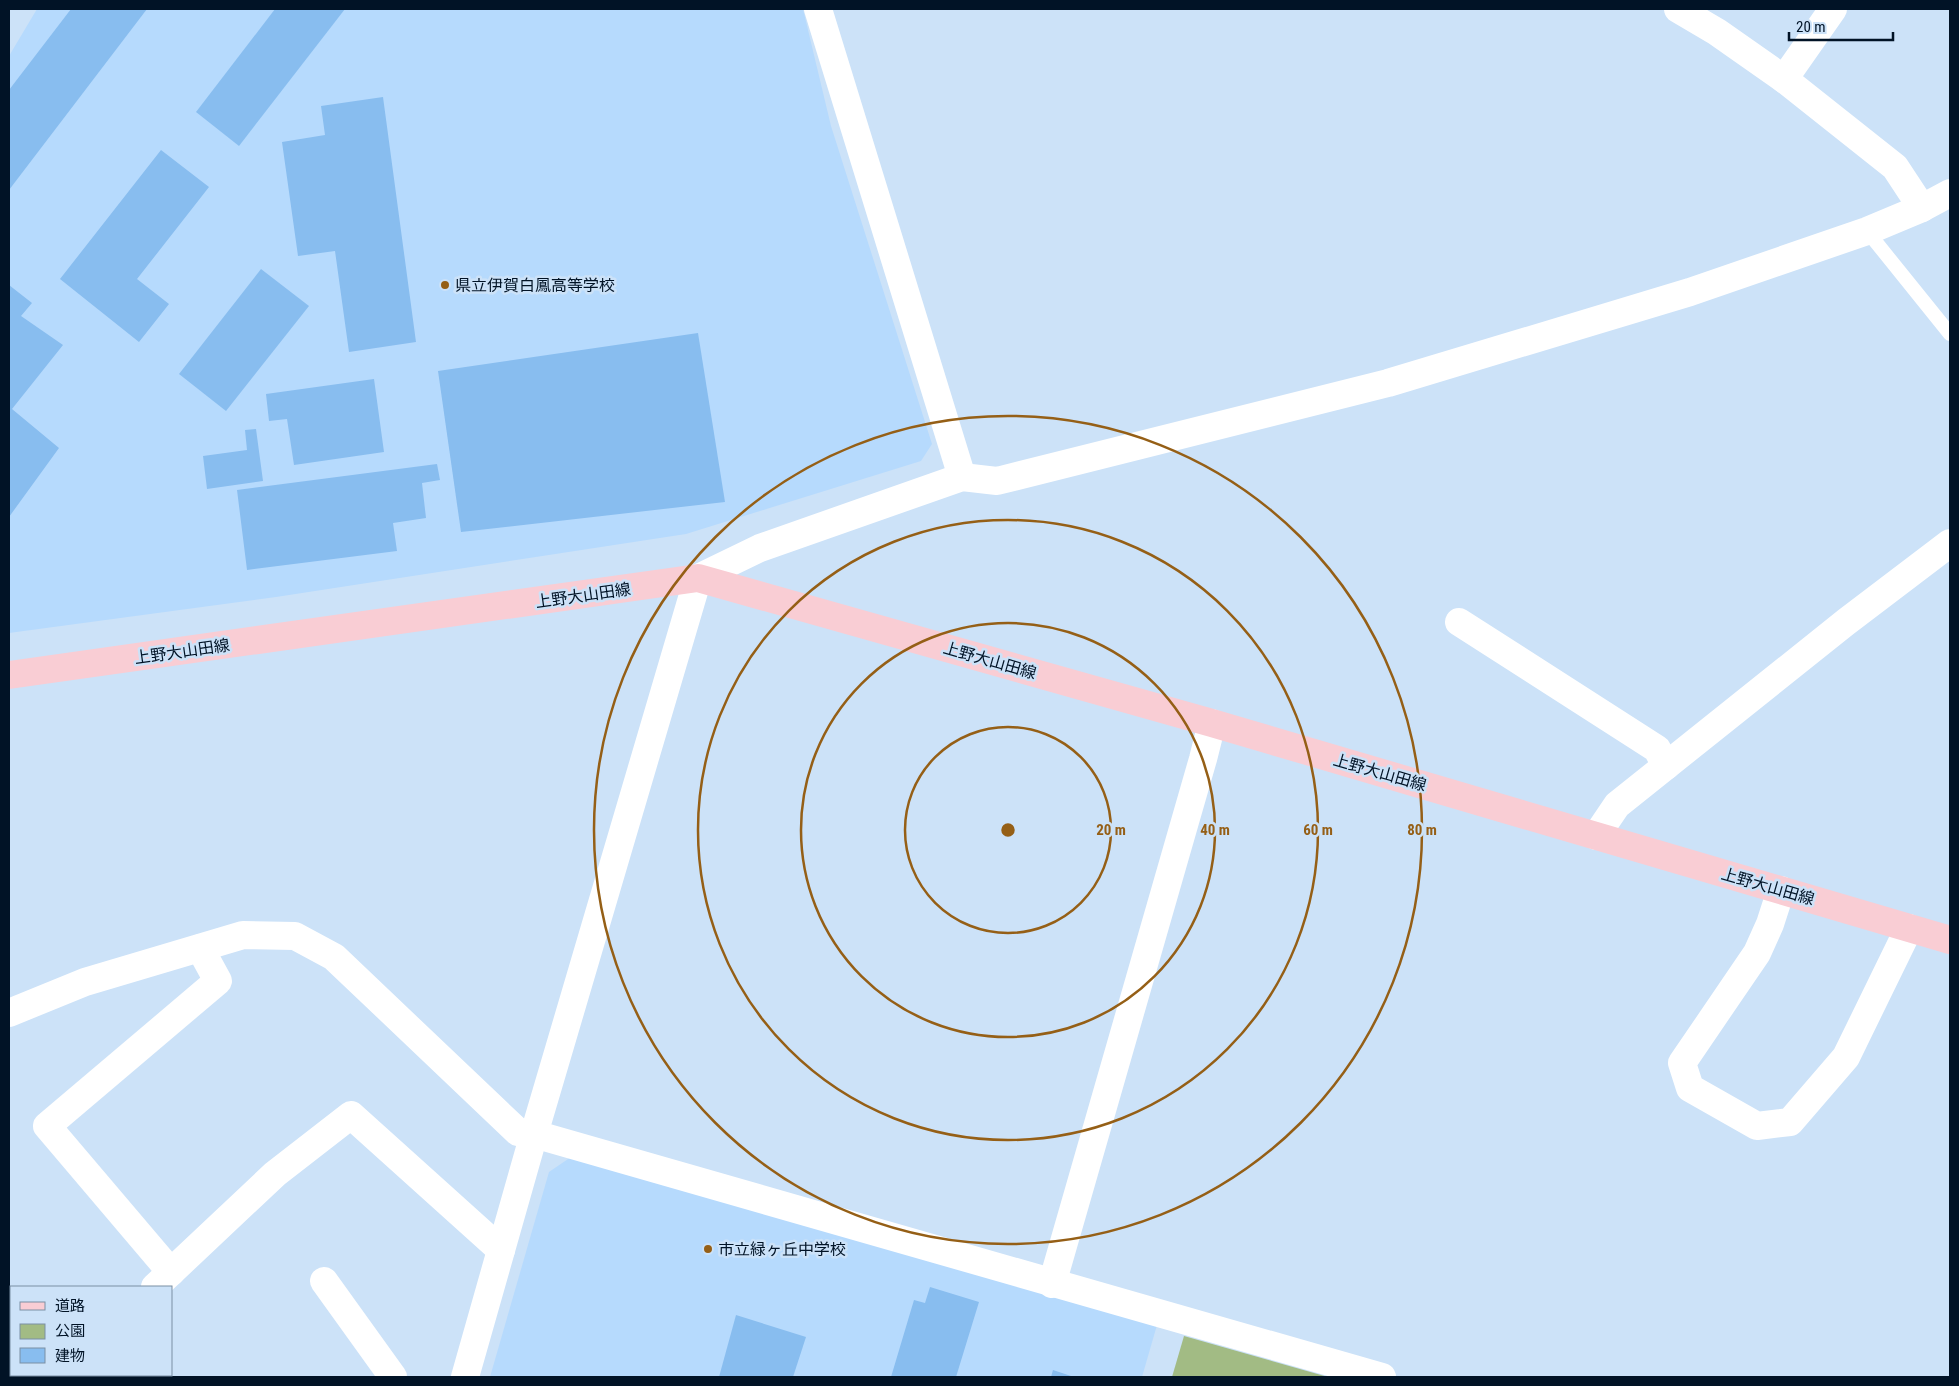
<svg xmlns="http://www.w3.org/2000/svg" width="1959" height="1386" font-family="'Roboto Condensed','Noto Sans JP',sans-serif">
<rect width="100%" height="100%" fill="#cce2f8"/>
<!-- built -->
<g fill="#b6dafd">
<path d="M37,9H803L831,126L932,444L921,461L686,534L276,597L9,633V56Z"/>
<path d="M571,1157L1157,1325L1142,1377H490L549,1172Z"/>
</g>
<!-- green -->
<path fill="#a2bb84" d="M1184,1336L1328,1377H1172Z"/>
<!-- building -->
<g fill="#88bdef">
<path d="M71,9H147L9,190V90Z"/>
<path d="M275,9H345L239,146L196,112Z"/>
<path d="M383,97L416,342L349,352L335,251L298,256L282,142L325,135L321,106Z"/>
<path d="M161,150L209,187L137,279L169,304L139,342L60,279Z"/>
<path d="M261,269L309,306L226,411L179,374Z"/>
<path d="M9,285L32,303L21,316L63,345L12,409L59,448L9,517Z"/>
<path d="M698,333L725,502L461,532L438,371Z"/>
<path d="M374,379L384,452L294,465L287,419L269,421L266,394Z"/>
<path d="M256,429L263,481L207,489L203,456L247,450L245,430Z"/>
<path d="M437,464L440,480L422,483L426,518L393,523L397,551L247,570L237,490Z"/>
<path d="M930,1287L979,1302L956,1377H891L914,1300L925,1303Z"/>
<path d="M736,1315L806,1337L793,1377H719Z"/>
<path d="M1053,1370L1074,1377H1051Z"/>
</g>
<g fill="none" stroke-linecap="round" stroke-linejoin="round">
<!-- lane -->
<path stroke="#fff" stroke-width="14" d="M1867,231L1950,334"/>
<!-- street -->
<g stroke="#fff" stroke-width="28">
<path d="M818,9L962,477"/>
<path d="M1678,9L1717,32L1784,79L1895,167L1922,208"/>
<path d="M1784,79L1833,9"/>
<path d="M1459,622L1657,749L1666,766"/>
<path d="M1596,836L1617,805L1846,622L1950,543"/>
<path d="M1781,890L1770,924L1757,953L1682,1063L1690,1088L1757,1126L1790,1122L1846,1057L1909,928"/>
<path d="M9,1013L85,982L243,935L295,936L334,957L518,1132L534,1134L1382,1377"/>
<path d="M171,1272L47,1126L218,981L200,948"/>
<path d="M324,1281L393,1377"/>
<path d="M1052,1284L1203,759L1212,723"/>
<path d="M155,1287L275,1174L351,1115L501,1250"/>
<path d="M465,1377L534,1134L698,578L760,548L962,477L997,481L1388,383L1690,292L1867,231L1922,208L1950,193"/>
</g>
<!-- primary -->
<path stroke="#f9cdd4" stroke-width="28" d="M9,675L698,578L1212,723L1950,940"/>
</g>
<!-- distance rings -->
<g fill="none" stroke="#955f16" stroke-width="2.5">
<circle cx="1008" cy="830" r="103"/>
<circle cx="1008" cy="830" r="207"/>
<circle cx="1008" cy="830" r="310"/>
<circle cx="1008" cy="830" r="414"/>
</g>
<!-- markers -->
<g fill="#955f16" stroke="#cce2f8" stroke-width="2">
<circle cx="445" cy="285" r="5"/>
<circle cx="708" cy="1249" r="5"/>
</g>
<g text-anchor="middle" stroke-width="5" stroke-linejoin="round" paint-order="stroke">
<!-- poi labels -->
<g font-size="16" fill="#011326" stroke="#cce2f8" text-anchor="start">
<text x="455" y="291">県立伊賀白鳳高等学校</text>
<text x="718" y="1255">市立緑ヶ丘中学校</text>
</g>
<!-- street labels -->
<g font-size="16" fill="#011326" stroke="#cce2f8">
<text transform="translate(583 595) rotate(-8)" y="6">上野大山田線</text>
<text transform="translate(182 651) rotate(-8)" y="6">上野大山田線</text>
<text transform="translate(990 660) rotate(16)" y="6">上野大山田線</text>
<text transform="translate(1380 772) rotate(16)" y="6">上野大山田線</text>
<text transform="translate(1768 886) rotate(16)" y="6">上野大山田線</text>
</g>
</g>
<circle cx="1008" cy="830" r="8" fill="#955f16" stroke="#cce2f8" stroke-width="2.5"/>
<g font-size="15" text-anchor="middle" font-weight="bold" fill="#955f16" stroke="#cce2f8" stroke-width="5" stroke-linejoin="round" paint-order="stroke">
<text x="1111" y="835">20 m</text>
<text x="1215" y="835">40 m</text>
<text x="1318" y="835">60 m</text>
<text x="1422" y="835">80 m</text>
</g>
<!-- border -->
<rect width="1959" height="1386" fill="none" stroke="#011326" stroke-width="20"/>
<!-- legend -->
<rect x="10" y="1286" width="162" height="90" fill="#cce2f8" stroke="#7b8fa4"/>
<rect x="20" y="1302" width="25" height="8" fill="#f9cdd4" stroke="#7b8fa4"/>
<text x="55" y="1311" font-size="15" fill="#011326">道路</text>
<rect x="20" y="1324" width="25" height="15" fill="#a2bb84" stroke="#7b8fa4"/>
<text x="55" y="1336" font-size="15" fill="#011326">公園</text>
<rect x="20" y="1348" width="25" height="15" fill="#88bdef" stroke="#7b8fa4"/>
<text x="55" y="1361" font-size="15" fill="#011326">建物</text>
<!-- scale -->
<path d="M1789 32v8h104v-8" fill="none" stroke="#011326" stroke-width="2.5"/>
<text x="1796" y="32" font-size="15" fill="#011326" stroke="#cce2f8" stroke-width="4" paint-order="stroke">20 m</text>
</svg>
